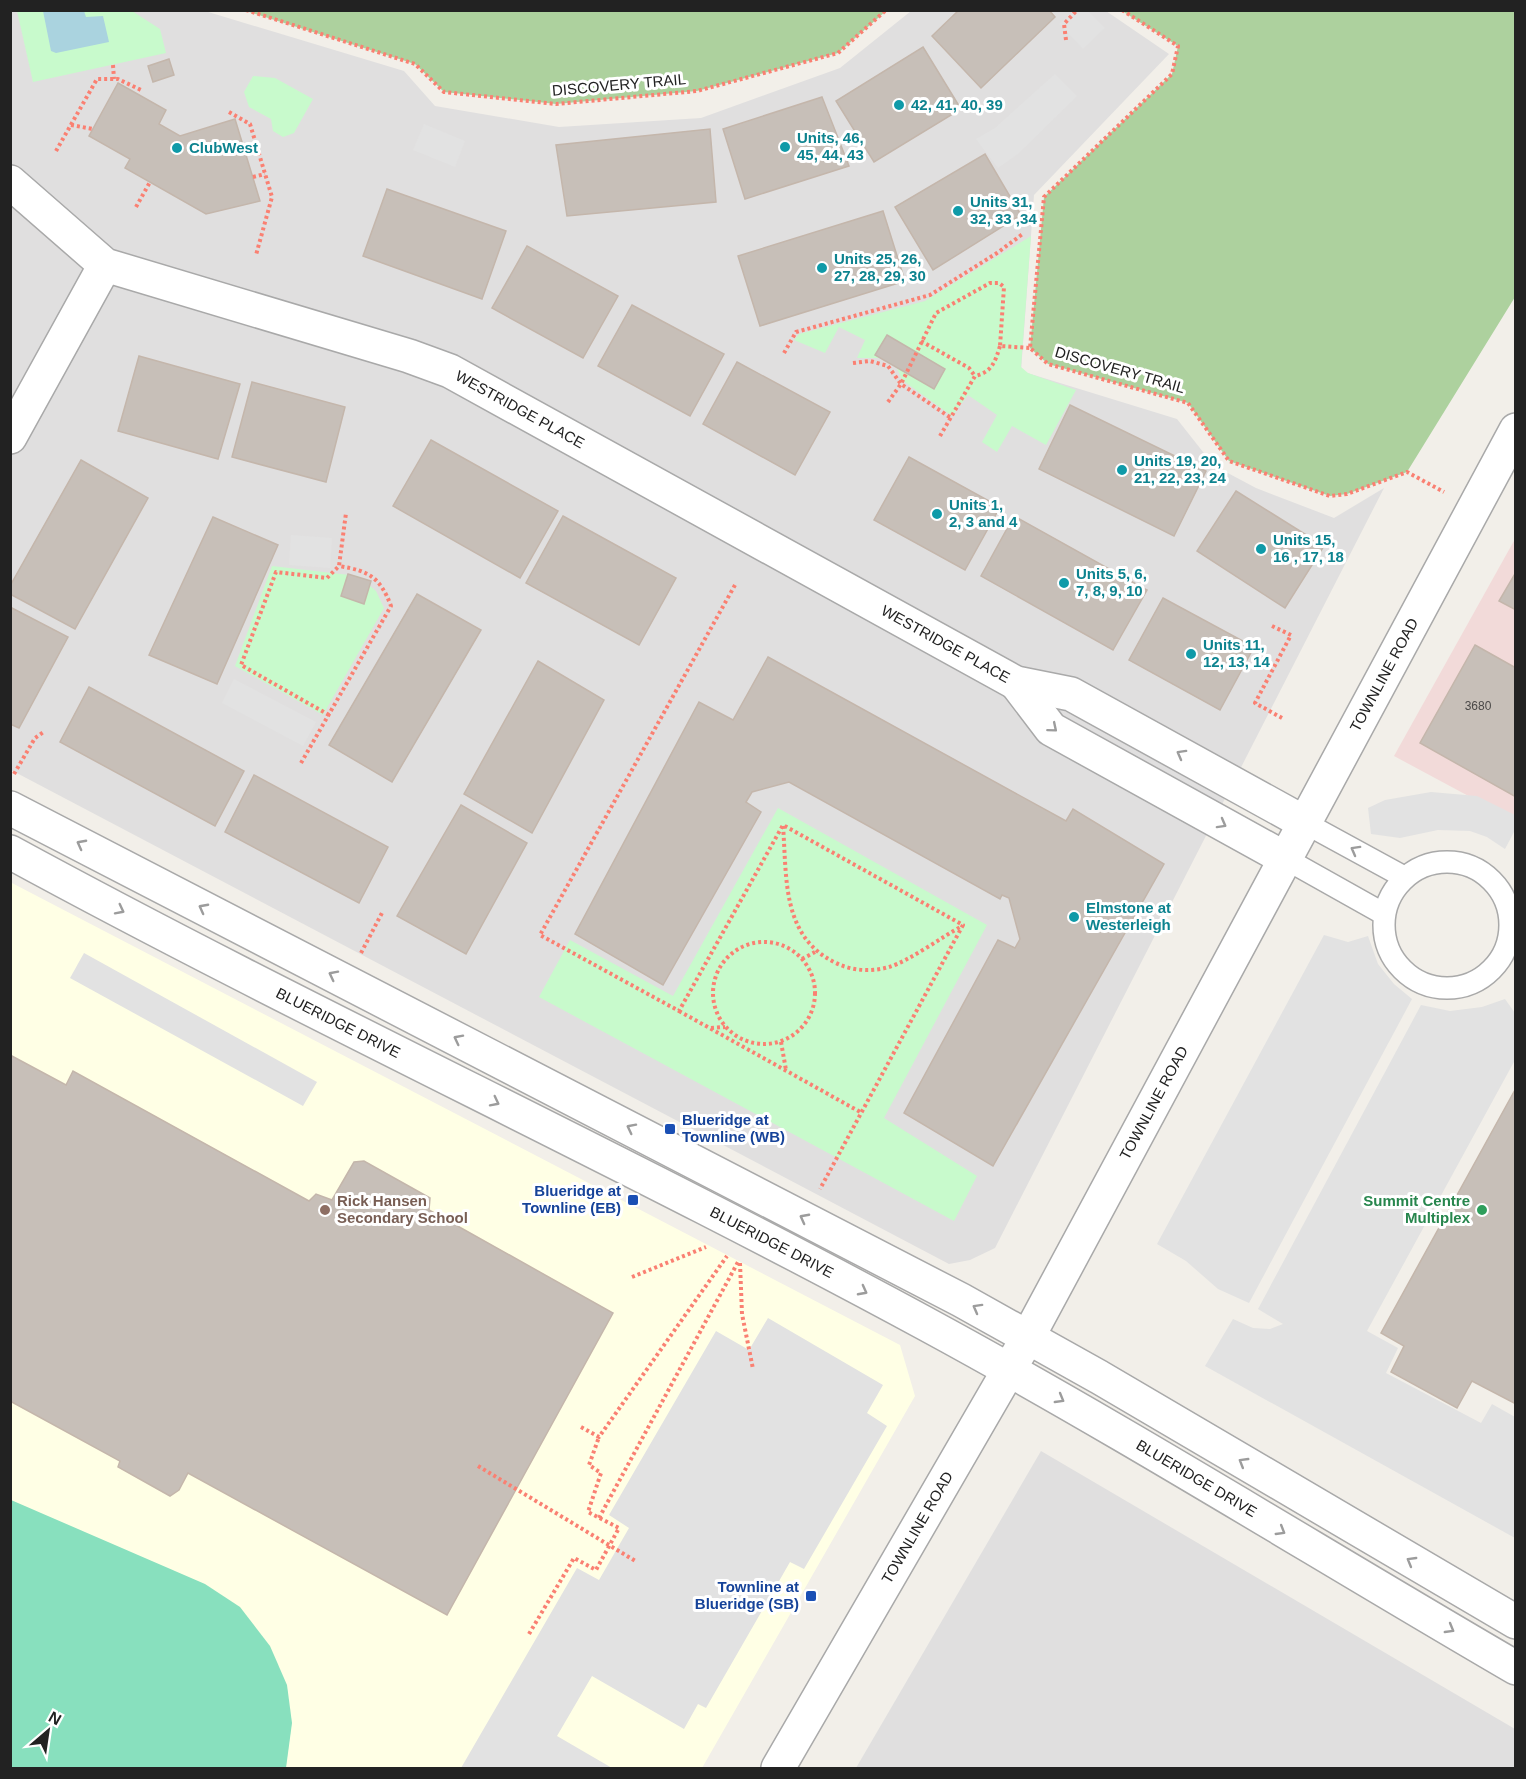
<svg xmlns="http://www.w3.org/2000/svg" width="1526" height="1779" font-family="Helvetica,sans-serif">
<rect width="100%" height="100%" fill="#f2efe9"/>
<!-- residential -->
<g fill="#e0dfdf">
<path d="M11,11H205L404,71L435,106L559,127L701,118L840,68L911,11H1106L1169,54L1034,195L1021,371L1177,419L1207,457L1224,471L1256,488L1334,518L1384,488L995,1248L970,1260L949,1264L11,770Z"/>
<path d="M1041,1451L1515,1729V1768H856Z"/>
</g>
<!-- commercial -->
<path fill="#f2dad9" d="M1515,539V821L1394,756Z"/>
<!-- education -->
<path fill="#ffffe5" d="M10,882L900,1345L915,1396L702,1768H11Z"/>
<!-- forest -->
<g fill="#add19e">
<path d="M246,11H886L838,53L697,91L556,104L444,92L415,64Z"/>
<path d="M1122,11H1515V297L1407,472L1347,494L1330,496L1229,461L1188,403L1048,364L1030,348L1044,197L1172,74L1178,46Z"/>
</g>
<!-- park -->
<g fill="#c8facc">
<path d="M17,11H132L160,29L166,53L33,82Z"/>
<path d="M253,76L275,78L313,99L294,133L283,137L273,131L271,119L249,107L244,92Z"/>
<path d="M1031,236L1021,367L1028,373L1076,390L1046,445L1012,426L997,452L982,442L997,415L968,395L952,416L902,380L897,368L881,358H857L865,340L839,327L825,353L794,340L799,334L925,301Z"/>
<path d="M272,566L358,576L376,591L384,608L323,715L235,666Z"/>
<path d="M778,808L987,925L884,1118L977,1176L954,1221L539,997L570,940L673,996Z"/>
</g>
<!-- pitch -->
<path fill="#88e0be" d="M11,1500L205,1584L240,1607L270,1646L287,1685L292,1723L286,1768H11Z"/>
<!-- parking -->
<g fill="#e2e2e2">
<path d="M1073,11H1088L1105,28L1083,49L1059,24Z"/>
<path d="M1055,74L1077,96L1019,153L998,168L976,139L995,128Z"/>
<path d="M424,124L465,141L455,167L413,150Z"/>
<path d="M291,535L332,538L330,568L289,565Z"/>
<path d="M234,679L316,722L303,746L222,703Z"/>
<path d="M1431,792L1477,796L1515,815V830L1505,849L1487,837L1470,831L1438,830L1400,838L1371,834L1368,808L1385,800Z"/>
<path d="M1324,935L1348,942L1368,936L1378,964L1394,984L1412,999L1249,1303L1218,1289L1186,1261L1157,1244Z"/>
<path d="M84,953L317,1082L303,1106L70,978Z"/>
<path d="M1505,999L1515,1013V1060L1367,1331L1398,1348L1386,1373L1481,1423L1492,1404L1515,1417V1538L1205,1366L1233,1319L1253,1328L1270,1329L1283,1324L1258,1309L1421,1005L1450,1011L1482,1007Z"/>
<path d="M768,1318L883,1385L867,1413L887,1426L804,1569L790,1562L706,1708L698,1704L684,1729L592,1676L557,1736L612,1768H461L577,1568L599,1580L629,1528L609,1515L716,1331L749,1350Z"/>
</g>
<!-- water -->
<path fill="#aad3df" d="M43,11H84L86,17L103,16L109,42L56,53L51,51Z"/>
<!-- building -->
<g fill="#c7bfb8" stroke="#c4b6ab" stroke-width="1.5">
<path d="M959,10H1049L1055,17L981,88L932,36Z"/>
<path d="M923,47L961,109L874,162L836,101Z"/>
<path d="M169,59L174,75L153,82L148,66Z"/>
<path d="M118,83L166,110L159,124L180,136L235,119L260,201L206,214L125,168L130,159L89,136Z"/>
<path d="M822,97L849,166L745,199L723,129Z"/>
<path d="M710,129L716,202L567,216L556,145Z"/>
<path d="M985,154L1021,215L933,270L895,207Z"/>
<path d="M387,189L506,231L482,299L363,256Z"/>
<path d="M883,211L905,281L760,326L738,256Z"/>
<path d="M527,246L618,296L583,358L492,308Z"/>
<path d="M632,305L724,354L690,416L598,366Z"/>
<path d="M887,335L945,369L934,389L875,355Z"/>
<path d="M139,356L240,384L218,459L118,431Z"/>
<path d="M737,362L830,412L795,475L703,424Z"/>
<path d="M252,382L345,407L326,482L232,457Z"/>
<path d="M1070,405L1206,471L1174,536L1039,469Z"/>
<path d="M431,440L558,511L520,578L393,506Z"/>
<path d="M909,457L1000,507L965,570L874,520Z"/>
<path d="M81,460L148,498L75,629L10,594V586Z"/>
<path d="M1236,491L1324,546L1285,608L1197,551Z"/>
<path d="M563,516L676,578L639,645L526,583Z"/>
<path d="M1014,516L1147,590L1113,650L981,576Z"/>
<path d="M213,517L278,545L217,684L149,655Z"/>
<path d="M1516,572V610L1499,601Z"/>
<path d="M348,574L371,581L364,604L341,596Z"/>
<path d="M417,594L481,630L392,782L329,745Z"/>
<path d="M1163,598L1254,647L1220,710L1129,660Z"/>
<path d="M10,607L68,637L19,728L10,724Z"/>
<path d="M1475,645L1516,668V797L1420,743Z"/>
<path d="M768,657L1066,821L1073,809L1164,864L993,1166L904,1113L998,940L1015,948L1020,939L1009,898L1002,895L1000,899L789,782L752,792L746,802L761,812L663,985L575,934L699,702L733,720Z"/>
<path d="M538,661L604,700L532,833L464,794Z"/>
<path d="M89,687L244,771L215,826L60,742Z"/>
<path d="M254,775L388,847L359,903L225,832Z"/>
<path d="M461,805L527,843L466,954L397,916Z"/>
<path d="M10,1055L66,1085L73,1071L309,1201L316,1194L332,1200L354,1162L364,1161L430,1198L429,1210L613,1313L447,1615L188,1473L179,1490L170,1496L118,1467L120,1461L10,1401Z"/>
<path d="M1516,1088V1404L1472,1381L1457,1408L1391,1372L1404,1346L1381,1333Z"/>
</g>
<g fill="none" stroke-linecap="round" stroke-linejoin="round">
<!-- service casing -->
<g stroke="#a9a9a9" stroke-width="24">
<g id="service">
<path d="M1305,823L1404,877"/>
<path d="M1286,859L1384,914"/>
<circle cx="1447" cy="925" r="63"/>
</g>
</g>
<!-- minor casing -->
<g stroke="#a9a9a9" stroke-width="36">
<g id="minor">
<path id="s1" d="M10,182L105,265L409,356L450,371L1016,683L1071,694L1305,823"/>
<path d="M10,437L105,265"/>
<path d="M1016,683L1051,729L1286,859"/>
</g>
</g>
<!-- tertiary casing -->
<g stroke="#a9a9a9" stroke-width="36">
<g id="tertiary">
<path d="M10,808L961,1300L1099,1377L1516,1622"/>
<path id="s2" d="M10,852C313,1017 626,1161 928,1325C1127,1433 1320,1554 1516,1668"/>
<path id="s3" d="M778,1768L1028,1337L1516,430"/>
</g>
</g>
<!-- path -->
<g stroke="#fa8072" stroke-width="4" stroke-dasharray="3 3" stroke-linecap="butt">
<path d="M246,10L415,64L444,92L556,104L697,91L838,53L886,10"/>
<path d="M1122,10L1178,46L1172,74L1044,197L1030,348L1048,364L1188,403L1229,461L1330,496L1347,494L1407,472L1444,492"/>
<path d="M1066,40L1064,24L1077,10"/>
<path d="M113,65L114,79"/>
<path d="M229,112L250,124L272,197L256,255"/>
<path d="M71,125L93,129"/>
<path d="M56,151L97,79H118L141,90"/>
<path d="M253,177L265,174"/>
<path d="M136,207L150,182"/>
<path d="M921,341L969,368L975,376"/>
<path d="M784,353L796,332L930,295L997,253L1024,233"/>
<path d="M853,363L870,361L888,366L901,384L951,418"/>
<path d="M888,402L901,384L936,313L990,283H999L1004,287L1000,346L1030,348"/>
<path d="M940,436L975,376C992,372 995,362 1000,346"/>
<path d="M735,585L540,935L679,1011L783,825L963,925L820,1189"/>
<path d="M1272,626L1291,635L1255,703L1282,718"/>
<path d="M329,715L241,665L276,572L327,578L339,566"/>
<path d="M301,763L391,606C380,577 369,571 339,566L346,513"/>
<path d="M14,774L35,738L45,731"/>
<path d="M783,826C787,877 781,937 836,963C852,971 872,972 889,967C909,961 942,937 962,926"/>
<circle cx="764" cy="993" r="51"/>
<path d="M361,953L383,911"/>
<path d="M802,959L815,952"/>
<path d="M679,1011L862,1113"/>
<path d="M711,1028L725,1027"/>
<path d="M781,1042L786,1070"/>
<path d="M740,1263L742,1314L753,1369"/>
<path d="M632,1277L706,1247"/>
<path d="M581,1427L599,1437L727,1256"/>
<path d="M478,1466L637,1562"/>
<path d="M599,1518L738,1262"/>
<path d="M529,1634L574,1558L596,1570L619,1528L588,1512L601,1473L589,1465L599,1437"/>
</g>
<!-- service -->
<use href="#service" stroke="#fff" stroke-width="21"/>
<!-- minor -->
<use href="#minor" stroke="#fff" stroke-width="33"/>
<!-- tertiary -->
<use href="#tertiary" stroke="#fff" stroke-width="33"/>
</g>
<!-- one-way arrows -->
<defs><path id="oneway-chevron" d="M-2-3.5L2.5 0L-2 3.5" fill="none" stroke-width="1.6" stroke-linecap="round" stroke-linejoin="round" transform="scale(1.5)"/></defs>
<g stroke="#9c9c9c">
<use href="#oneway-chevron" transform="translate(1053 728) rotate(40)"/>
<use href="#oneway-chevron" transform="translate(1181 754) rotate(-151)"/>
<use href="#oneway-chevron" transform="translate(1222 824) rotate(29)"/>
<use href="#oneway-chevron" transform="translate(81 844) rotate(-152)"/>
<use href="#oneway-chevron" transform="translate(1355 850) rotate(-151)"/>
<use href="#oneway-chevron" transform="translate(203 908) rotate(-152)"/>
<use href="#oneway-chevron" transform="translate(120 910) rotate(27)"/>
<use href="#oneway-chevron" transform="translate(333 975) rotate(-153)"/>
<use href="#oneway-chevron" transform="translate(458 1039) rotate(-153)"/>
<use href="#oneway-chevron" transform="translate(495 1102) rotate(27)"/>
<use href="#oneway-chevron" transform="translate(631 1128) rotate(-153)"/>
<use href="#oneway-chevron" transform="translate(804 1218) rotate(-152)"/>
<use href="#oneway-chevron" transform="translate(863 1291) rotate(28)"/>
<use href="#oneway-chevron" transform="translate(977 1308) rotate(-151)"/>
<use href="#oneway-chevron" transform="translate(1060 1399) rotate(30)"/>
<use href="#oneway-chevron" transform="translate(1243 1462) rotate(-149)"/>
<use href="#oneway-chevron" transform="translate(1281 1531) rotate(31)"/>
<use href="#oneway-chevron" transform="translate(1411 1561) rotate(-150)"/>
<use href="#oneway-chevron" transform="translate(1450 1629) rotate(30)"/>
</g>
<!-- markers -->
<g fill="#0f9aa8" stroke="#fff" stroke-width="2">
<circle cx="899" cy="105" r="6"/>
<circle cx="785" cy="147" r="6"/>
<circle cx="177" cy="148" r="6"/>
<circle cx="958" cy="211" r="6"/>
<circle cx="822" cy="268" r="6"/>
<circle cx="1122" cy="470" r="6"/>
<circle cx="937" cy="514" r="6"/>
<circle cx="1261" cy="549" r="6"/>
<circle cx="1064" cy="583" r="6"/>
<circle cx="1191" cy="654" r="6"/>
<circle cx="1074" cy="917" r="6"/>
</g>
<g fill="#1a4fb4" stroke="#fff" stroke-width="2">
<rect x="664" y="1123" width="12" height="12" rx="3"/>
<rect x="627" y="1194" width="12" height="12" rx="3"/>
<rect x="805" y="1590" width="12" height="12" rx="3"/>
</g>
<circle fill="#8d6e63" stroke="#fff" stroke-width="2" cx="325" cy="1210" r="6"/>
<circle fill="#2e9e5b" stroke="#fff" stroke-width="2" cx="1482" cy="1210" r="6"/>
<g text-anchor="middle" stroke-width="6" stroke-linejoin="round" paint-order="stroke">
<!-- number labels -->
<g font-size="12" fill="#4b4948">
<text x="1478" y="710">3680</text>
</g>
<!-- street labels -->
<g font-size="15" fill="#222" stroke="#fff">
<text transform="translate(619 85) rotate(-5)" y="5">DISCOVERY TRAIL</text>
<text transform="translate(1120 370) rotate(16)" y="5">DISCOVERY TRAIL</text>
<text dy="5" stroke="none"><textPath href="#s1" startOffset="567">WESTRIDGE PLACE</textPath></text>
<text dy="5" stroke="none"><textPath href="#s1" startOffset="1053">WESTRIDGE PLACE</textPath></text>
<text dy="5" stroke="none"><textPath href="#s3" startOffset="1250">TOWNLINE ROAD</textPath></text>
<text dy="5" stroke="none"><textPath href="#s2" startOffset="370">BLUERIDGE DRIVE</textPath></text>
<text dy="5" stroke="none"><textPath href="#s3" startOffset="764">TOWNLINE ROAD</textPath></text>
<text dy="5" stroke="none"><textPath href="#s2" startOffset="856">BLUERIDGE DRIVE</textPath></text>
<text dy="5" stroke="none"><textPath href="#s2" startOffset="1342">BLUERIDGE DRIVE</textPath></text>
<text dy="5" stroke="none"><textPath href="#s3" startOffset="278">TOWNLINE ROAD</textPath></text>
</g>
<!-- culture labels -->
<g font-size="15" font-weight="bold" fill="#0d838f" stroke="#fff" text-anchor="start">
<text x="911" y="110">42, 41, 40, 39</text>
<text x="797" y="143">Units, 46,<tspan x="797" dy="17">45, 44, 43</tspan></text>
<text x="189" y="153">ClubWest</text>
<text x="970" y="207">Units 31,<tspan x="970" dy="17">32, 33 ,34</tspan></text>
<text x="834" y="264">Units 25, 26,<tspan x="834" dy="17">27, 28, 29, 30</tspan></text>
<text x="1134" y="466">Units 19, 20,<tspan x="1134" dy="17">21, 22, 23, 24</tspan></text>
<text x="949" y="510">Units 1,<tspan x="949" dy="17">2, 3 and 4</tspan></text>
<text x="1273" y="545">Units 15,<tspan x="1273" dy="17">16 , 17, 18</tspan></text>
<text x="1076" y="579">Units 5, 6,<tspan x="1076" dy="17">7, 8, 9, 10</tspan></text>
<text x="1203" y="650">Units 11,<tspan x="1203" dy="17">12, 13, 14</tspan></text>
<text x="1086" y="913">Elmstone at<tspan x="1086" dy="17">Westerleigh</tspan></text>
</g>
<!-- transit labels -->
<g font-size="15" font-weight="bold" fill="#164399" stroke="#fff" text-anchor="end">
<text x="682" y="1125" text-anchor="start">Blueridge at<tspan x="682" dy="17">Townline (WB)</tspan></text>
<text x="621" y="1196">Blueridge at<tspan x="621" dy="17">Townline (EB)</tspan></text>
<text x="799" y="1592">Townline at<tspan x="799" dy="17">Blueridge (SB)</tspan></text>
</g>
<!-- education labels -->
<g font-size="15" font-weight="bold" fill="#785e54" stroke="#fff" text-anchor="start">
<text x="337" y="1206">Rick Hansen<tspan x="337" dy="17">Secondary School</tspan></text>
</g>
<!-- leisure labels -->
<g font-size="15" font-weight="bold" fill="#27864d" stroke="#fff" text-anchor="end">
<text x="1470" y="1206">Summit Centre<tspan x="1470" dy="17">Multiplex</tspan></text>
</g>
</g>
<!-- border -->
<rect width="1526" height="1779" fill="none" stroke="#222222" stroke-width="24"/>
<!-- north arrow -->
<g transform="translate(48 1731) rotate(29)" stroke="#ffffff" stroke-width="4.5" paint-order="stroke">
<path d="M0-4.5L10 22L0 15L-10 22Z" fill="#222222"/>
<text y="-9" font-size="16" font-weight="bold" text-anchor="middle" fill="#222222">N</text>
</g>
</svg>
